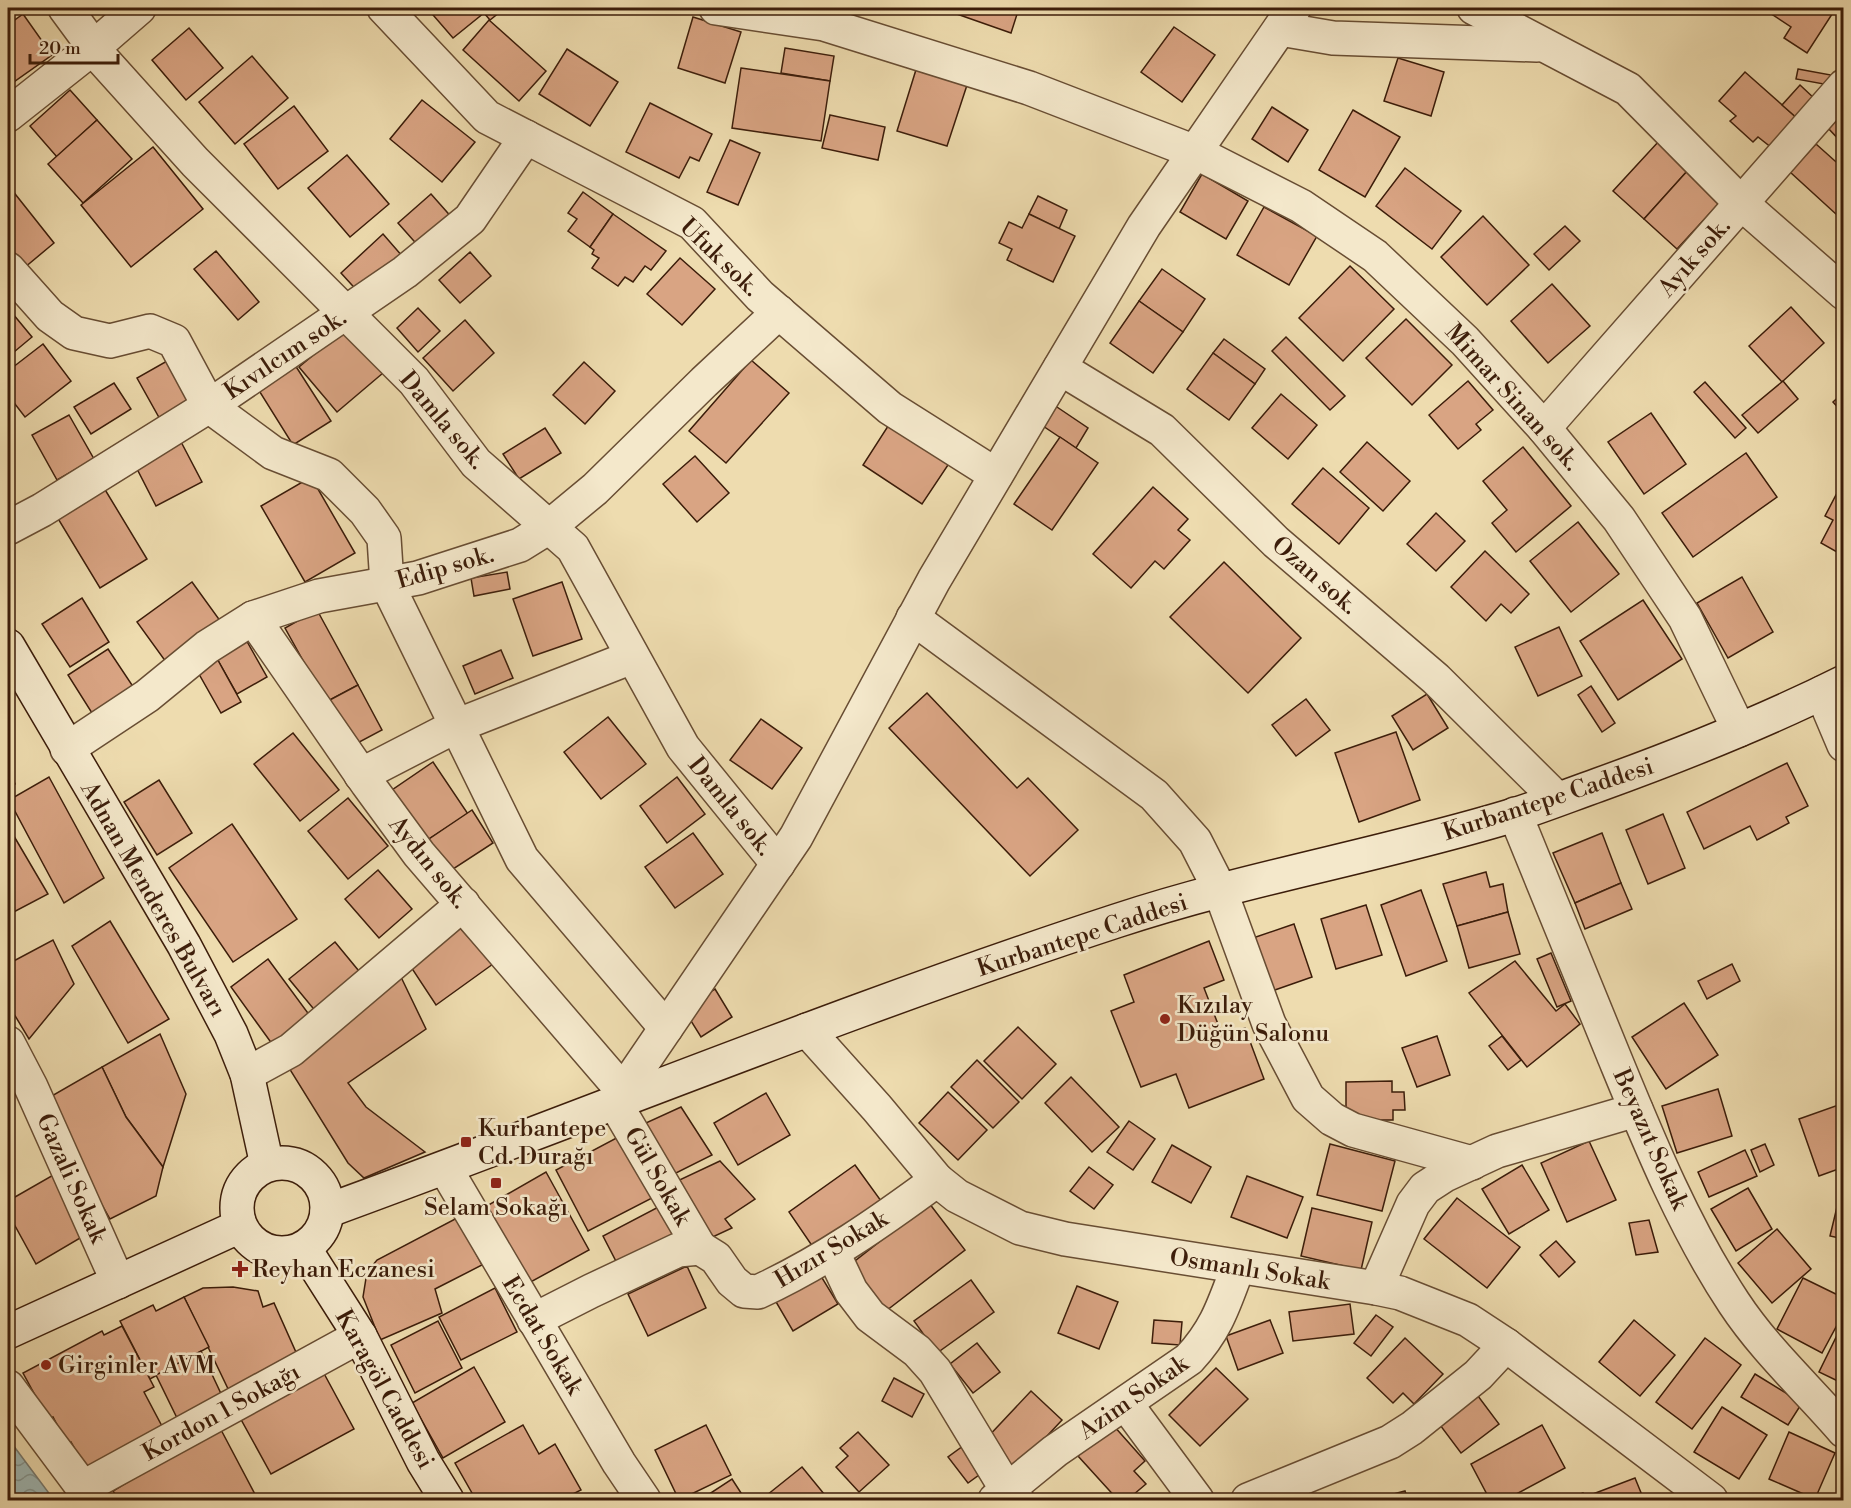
<svg xmlns="http://www.w3.org/2000/svg" width="1851" height="1508" font-family="'Libre Bodoni',serif">
<defs>
<pattern id="water-waves" width="16" height="10" patternUnits="userSpaceOnUse" patternTransform="scale(1.5)"><rect width="16" height="10" fill="#9fb9b6"/><path d="M0 5q4-4 8 0t8 0" fill="none" stroke="#839692"/></pattern>
</defs>
<rect width="100%" height="100%" fill="#eedcaf"/>
<filter id="stains"><feTurbulence type="fractalNoise" baseFrequency=".00333" numOctaves="4"/><feColorMatrix values="0 0 0 0 .2 0 0 0 0 .09 0 0 0 0 .02 0 0 0 .5 -.17"/></filter>
<radialGradient id="worn" r=".72"><stop offset=".6" stop-color="#630" stop-opacity="0"/><stop offset="1" stop-color="#630" stop-opacity=".3"/></radialGradient>
<!-- water -->
<path fill="url(#water-waves)" stroke="#777b71" stroke-width="1.5" d="M8,1435L13,1445L54,1500H8Z"/>
<!-- building -->
<g fill="#d9a483" stroke="#3c1d0a" stroke-width="1.5">
<path d="M427,8H505L490,20L484,13L453,38Z"/>
<path d="M956,8H1019L1011,33L954,13Z"/>
<path d="M1774,8H1836L1807,53L1784,38L1791,27L1770,13Z"/>
<path d="M23,14L52,55L8,86V25Z"/>
<path d="M693,17L741,32L725,83L678,68Z"/>
<path d="M489,20L546,71L519,101L463,50Z"/>
<path d="M1174,27L1215,55L1182,102L1141,72Z"/>
<path d="M189,28L223,68L186,100L152,60Z"/>
<path d="M785,48L834,56L830,81L781,73Z"/>
<path d="M567,49L618,82L590,126L539,94Z"/>
<path d="M252,56L288,98L235,144L199,102Z"/>
<path d="M1398,58L1444,72L1431,116L1384,101Z"/>
<path d="M919,60L970,76L947,146L897,131Z"/>
<path d="M741,68L830,81L821,141L732,128Z"/>
<path d="M1798,69L1831,75L1829,85L1796,79Z"/>
<path d="M1745,72L1798,119L1772,148L1758,137L1753,142L1730,121L1736,116L1719,101Z"/>
<path d="M1800,85L1816,100L1798,119L1782,105Z"/>
<path d="M70,90L97,120L57,157L30,126Z"/>
<path d="M422,100L475,142L442,182L390,139Z"/>
<path d="M650,103L712,134L699,161L690,157L679,178L626,152Z"/>
<path d="M294,106L328,151L278,189L244,144Z"/>
<path d="M1272,107L1308,130L1288,162L1252,139Z"/>
<path d="M1353,110L1400,137L1365,197L1319,170Z"/>
<path d="M1844,114V145L1828,128Z"/>
<path d="M830,115L885,127L878,160L822,148Z"/>
<path d="M97,120L132,159L83,203L48,164Z"/>
<path d="M730,140L760,153L738,205L707,192Z"/>
<path d="M1659,141L1689,169L1644,219L1613,191Z"/>
<path d="M1816,144L1844,169V211L1842,209L1837,215L1790,172Z"/>
<path d="M153,147L203,209L131,267L81,205Z"/>
<path d="M347,155L389,204L350,237L308,188Z"/>
<path d="M1405,168L1461,211L1432,249L1376,206Z"/>
<path d="M1689,169L1723,199L1677,249L1644,219Z"/>
<path d="M1202,174L1248,201L1226,239L1180,212Z"/>
<path d="M8,185L54,243L24,268L8,248Z"/>
<path d="M583,192L613,214L590,247L568,231L577,219L568,213Z"/>
<path d="M431,194L454,220L421,249L398,223Z"/>
<path d="M1038,196L1067,210L1059,229L1029,214Z"/>
<path d="M1264,207L1317,236L1289,285L1237,255Z"/>
<path d="M613,214L666,251L651,270L645,266L633,282L625,277L618,286L592,268L599,258L592,254L594,250L590,247Z"/>
<path d="M1029,214L1075,236L1053,282L1007,260L1012,249L999,243L1009,222L1022,228Z"/>
<path d="M1483,216L1529,265L1487,305L1441,257Z"/>
<path d="M1565,226L1580,241L1549,270L1534,254Z"/>
<path d="M383,234L403,257L361,295L341,273Z"/>
<path d="M216,251L259,302L238,320L194,269Z"/>
<path d="M470,252L491,276L460,303L439,280Z"/>
<path d="M680,258L715,289L682,325L647,294Z"/>
<path d="M1350,266L1394,309L1343,361L1299,318Z"/>
<path d="M1162,269L1205,299L1183,332L1139,301Z"/>
<path d="M1552,284L1590,326L1548,363L1511,321Z"/>
<path d="M1139,301L1183,332L1153,373L1110,343Z"/>
<path d="M1791,307L1824,343L1782,382L1749,346Z"/>
<path d="M418,308L440,331L418,352L397,328Z"/>
<path d="M13,314L32,337L8,357V319Z"/>
<path d="M1406,319L1452,365L1412,405L1366,358Z"/>
<path d="M465,320L494,353L453,391L423,358Z"/>
<path d="M346,328L383,373L337,412L299,367Z"/>
<path d="M1286,337L1345,396L1330,410L1272,351Z"/>
<path d="M1224,339L1265,369L1255,384L1213,353Z"/>
<path d="M43,344L71,381L25,417L8,395V371Z"/>
<path d="M1213,353L1255,384L1229,420L1187,389Z"/>
<path d="M751,360L789,393L726,463L689,431Z"/>
<path d="M167,361L191,404L161,421L137,378Z"/>
<path d="M584,362L615,391L585,424L553,395Z"/>
<path d="M295,365L331,421L293,445L258,389Z"/>
<path d="M1468,381L1493,410L1476,424L1481,430L1458,449L1429,415Z"/>
<path d="M1783,381L1798,399L1758,433L1742,415Z"/>
<path d="M1705,382L1746,428L1735,438L1694,392Z"/>
<path d="M114,383L131,409L91,434L74,407Z"/>
<path d="M1844,392V414L1833,402Z"/>
<path d="M1281,394L1317,425L1288,459L1252,428Z"/>
<path d="M1051,403L1088,428L1076,448L1040,424Z"/>
<path d="M1651,413L1686,464L1644,494L1608,442Z"/>
<path d="M69,415L94,459L57,480L32,435Z"/>
<path d="M890,423L950,462L922,504L863,465Z"/>
<path d="M545,428L561,453L519,479L503,454Z"/>
<path d="M1060,437L1098,463L1052,530L1014,504Z"/>
<path d="M179,438L202,482L156,506L133,461Z"/>
<path d="M1367,442L1410,481L1383,511L1340,472Z"/>
<path d="M1523,447L1571,506L1516,552L1492,523L1507,510L1483,481Z"/>
<path d="M1746,453L1777,497L1693,557L1662,513Z"/>
<path d="M695,456L729,493L697,522L663,484Z"/>
<path d="M1323,468L1369,508L1339,544L1292,504Z"/>
<path d="M311,477L355,553L305,582L261,506Z"/>
<path d="M101,483L147,559L100,588L54,512Z"/>
<path d="M1153,487L1188,519L1178,530L1190,540L1164,569L1155,561L1131,588L1093,554Z"/>
<path d="M1837,493L1844,496V556L1821,543L1833,520L1825,516Z"/>
<path d="M1436,513L1465,541L1436,571L1407,544Z"/>
<path d="M1578,522L1619,574L1571,612L1530,561Z"/>
<path d="M1485,551L1529,594L1511,613L1501,604L1486,621L1451,587Z"/>
<path d="M1224,562L1301,638L1248,693L1170,617Z"/>
<path d="M507,572L510,589L474,596L471,578Z"/>
<path d="M1742,577L1773,632L1728,658L1697,603Z"/>
<path d="M192,582L221,622L166,662L137,622Z"/>
<path d="M562,582L582,639L533,656L513,599Z"/>
<path d="M82,598L109,642L70,667L42,624Z"/>
<path d="M1643,600L1682,659L1618,700L1580,641Z"/>
<path d="M317,610L358,685L326,702L285,628Z"/>
<path d="M1559,627L1582,676L1538,696L1515,647Z"/>
<path d="M245,638L267,677L237,694L215,655Z"/>
<path d="M108,649L138,694L97,721L68,675Z"/>
<path d="M501,650L513,678L475,694L463,666Z"/>
<path d="M215,655L241,702L221,713L195,667Z"/>
<path d="M358,685L382,730L350,747L326,702Z"/>
<path d="M1591,686L1615,723L1602,732L1578,695Z"/>
<path d="M927,693L1017,788L1028,778L1078,830L1030,876L889,728Z"/>
<path d="M1427,694L1448,728L1413,750L1392,716Z"/>
<path d="M1306,699L1330,730L1296,756L1272,725Z"/>
<path d="M608,717L646,764L601,799L564,752Z"/>
<path d="M761,719L802,748L772,789L730,760Z"/>
<path d="M1396,732L1420,800L1359,822L1335,753Z"/>
<path d="M293,733L339,790L300,821L254,764Z"/>
<path d="M433,762L468,814L426,841L392,790Z"/>
<path d="M1787,763L1808,806L1786,817L1789,823L1757,840L1750,826L1704,849L1687,812Z"/>
<path d="M8,767L15,784L8,788Z"/>
<path d="M49,777L104,878L64,903L9,800Z"/>
<path d="M677,777L705,814L667,843L640,806Z"/>
<path d="M159,780L192,833L157,855L124,802Z"/>
<path d="M348,798L388,846L348,879L308,831Z"/>
<path d="M472,810L493,843L447,873L426,841Z"/>
<path d="M1663,814L1685,868L1648,884L1626,830Z"/>
<path d="M232,824L297,919L233,962L169,868Z"/>
<path d="M8,826L48,894L8,915Z"/>
<path d="M693,833L723,874L675,908L645,867Z"/>
<path d="M1602,833L1621,883L1575,903L1553,853Z"/>
<path d="M378,870L412,909L379,938L345,899Z"/>
<path d="M1486,872L1490,887L1503,884L1508,912L1457,926L1443,884Z"/>
<path d="M1621,883L1632,909L1585,929L1575,903Z"/>
<path d="M1421,890L1447,961L1406,976L1381,905Z"/>
<path d="M1366,905L1382,955L1336,969L1321,919Z"/>
<path d="M1508,912L1520,954L1469,968L1457,926Z"/>
<path d="M110,921L169,1019L128,1043L72,946Z"/>
<path d="M1294,924L1312,977L1272,991L1253,938Z"/>
<path d="M459,927L493,964L436,1005L409,964Z"/>
<path d="M53,940L74,984L29,1039L8,1004V964Z"/>
<path d="M1209,941L1224,980L1204,988L1223,1037L1245,1028L1264,1079L1189,1108L1176,1074L1141,1087L1111,1011L1134,1002L1124,975Z"/>
<path d="M335,942L363,976L317,1013L289,979Z"/>
<path d="M1551,953L1571,1001L1557,1007L1537,959Z"/>
<path d="M268,959L313,1020L275,1048L231,987Z"/>
<path d="M1515,961L1556,1011L1565,1004L1580,1024L1527,1067L1469,993Z"/>
<path d="M1732,964L1740,981L1707,999L1698,981Z"/>
<path d="M400,975L426,1029L348,1083L366,1107L425,1152L364,1178L348,1163L289,1068Z"/>
<path d="M715,989L732,1017L701,1037L683,1008Z"/>
<path d="M1684,1003L1718,1055L1666,1089L1632,1037Z"/>
<path d="M1018,1027L1056,1064L1022,1099L984,1061Z"/>
<path d="M160,1034L186,1094L163,1167L126,1117L102,1067Z"/>
<path d="M1437,1036L1450,1075L1417,1087L1402,1048Z"/>
<path d="M1502,1036L1521,1060L1508,1070L1489,1046Z"/>
<path d="M977,1060L1019,1102L993,1128L951,1087Z"/>
<path d="M102,1067L126,1117L163,1167L156,1196L110,1219L43,1101Z"/>
<path d="M1071,1077L1119,1127L1092,1152L1045,1103Z"/>
<path d="M1392,1081V1092H1404L1405,1110H1393V1120H1346V1082Z"/>
<path d="M1718,1089L1732,1136L1677,1153L1662,1106Z"/>
<path d="M948,1092L987,1130L958,1160L919,1123Z"/>
<path d="M766,1093L790,1135L738,1165L714,1123Z"/>
<path d="M1844,1103V1167L1819,1176L1799,1119Z"/>
<path d="M681,1107L712,1155L666,1178L637,1127Z"/>
<path d="M1129,1121L1155,1139L1133,1170L1107,1152Z"/>
<path d="M624,1134L656,1196L588,1231L556,1170Z"/>
<path d="M1589,1141L1616,1200L1567,1222L1541,1163Z"/>
<path d="M1330,1144L1395,1161L1382,1211L1317,1195Z"/>
<path d="M1765,1144L1774,1165L1760,1172L1751,1150Z"/>
<path d="M1172,1145L1211,1167L1191,1203L1152,1182Z"/>
<path d="M1745,1150L1757,1176L1709,1197L1698,1172Z"/>
<path d="M720,1161L755,1199L725,1219L732,1228L704,1241L673,1183Z"/>
<path d="M855,1165L884,1205L817,1253L789,1212Z"/>
<path d="M1522,1165L1549,1210L1509,1234L1482,1189Z"/>
<path d="M1089,1167L1113,1185L1094,1209L1070,1191Z"/>
<path d="M546,1172L589,1250L527,1284L485,1207Z"/>
<path d="M55,1174L87,1234L36,1264L8,1213V1201Z"/>
<path d="M1247,1176L1303,1197L1287,1238L1231,1217Z"/>
<path d="M1844,1178V1239L1830,1236Z"/>
<path d="M1748,1188L1772,1229L1736,1251L1711,1209Z"/>
<path d="M1457,1198L1520,1247L1487,1288L1424,1239Z"/>
<path d="M666,1203L683,1235L620,1269L603,1236Z"/>
<path d="M929,1203L965,1250L882,1314L846,1268Z"/>
<path d="M1312,1208L1372,1222L1361,1270L1301,1256Z"/>
<path d="M457,1218L482,1265L435,1289L442,1313L380,1340L363,1297L367,1272L377,1260Z"/>
<path d="M1649,1220L1658,1252L1636,1255L1629,1223Z"/>
<path d="M1777,1229L1811,1269L1772,1303L1738,1263Z"/>
<path d="M1556,1241L1575,1262L1559,1277L1540,1255Z"/>
<path d="M687,1266L706,1308L648,1336L628,1294Z"/>
<path d="M816,1268L838,1304L793,1331L772,1295Z"/>
<path d="M1803,1278L1844,1298V1312L1822,1353L1777,1329Z"/>
<path d="M971,1280L994,1312L937,1353L914,1321Z"/>
<path d="M1077,1286L1118,1302L1099,1349L1058,1333Z"/>
<path d="M233,1287L258,1291L263,1307L274,1303L299,1359L231,1395L184,1297L203,1288Z"/>
<path d="M495,1288L517,1332L461,1360L439,1317Z"/>
<path d="M184,1297L209,1347L150,1379L120,1321L153,1305L156,1311Z"/>
<path d="M1350,1304L1354,1334L1293,1341L1289,1312Z"/>
<path d="M1376,1315L1393,1327L1371,1356L1354,1343Z"/>
<path d="M1154,1320L1182,1322L1180,1345L1152,1343Z"/>
<path d="M1270,1320L1283,1353L1238,1370L1226,1336Z"/>
<path d="M1634,1320L1675,1355L1640,1396L1599,1362Z"/>
<path d="M438,1321L462,1368L415,1393L391,1345Z"/>
<path d="M1844,1321V1384L1819,1372Z"/>
<path d="M122,1326L154,1387L144,1392L164,1430L87,1471L71,1442L67,1444L53,1417L48,1419L23,1373L102,1331L104,1335Z"/>
<path d="M1405,1338L1443,1374L1414,1404L1403,1393L1393,1403L1367,1378Z"/>
<path d="M1705,1338L1741,1365L1692,1429L1656,1402Z"/>
<path d="M977,1343L1000,1372L973,1393L950,1364Z"/>
<path d="M201,1351L223,1398L178,1420L156,1375Z"/>
<path d="M474,1367L505,1422L443,1458L412,1403Z"/>
<path d="M321,1368L354,1429L271,1474L238,1414Z"/>
<path d="M1216,1368L1248,1399L1200,1446L1169,1415Z"/>
<path d="M1755,1374L1802,1403L1788,1425L1741,1397Z"/>
<path d="M894,1378L924,1394L912,1417L882,1401Z"/>
<path d="M1472,1388L1499,1424L1461,1453L1434,1417Z"/>
<path d="M1031,1391L1062,1420L1016,1469L985,1440Z"/>
<path d="M1722,1407L1767,1435L1739,1479L1694,1452Z"/>
<path d="M523,1425L539,1454L555,1444L581,1490L561,1500H476L455,1463Z"/>
<path d="M706,1425L731,1475L679,1500L655,1450Z"/>
<path d="M1113,1425L1145,1461L1134,1471L1146,1484L1127,1500H1118L1078,1456Z"/>
<path d="M1542,1425L1565,1468L1505,1500H1490L1471,1464Z"/>
<path d="M219,1426L258,1500H119L113,1491Z"/>
<path d="M858,1432L889,1465L859,1492L836,1467L848,1456L840,1448Z"/>
<path d="M1789,1432L1835,1453L1815,1499L1769,1479Z"/>
<path d="M963,1446L983,1472L968,1483L948,1457Z"/>
<path d="M802,1467L829,1500H772L767,1495Z"/>
<path d="M1635,1478L1644,1500H1586L1585,1497Z"/>
<path d="M732,1479L743,1496L736,1500H700Z"/>
<path d="M1405,1491L1408,1500H1371Z"/>
<path d="M1583,1493L1586,1500H1565Z"/>
</g>
<g fill="none" stroke-linecap="round" stroke-linejoin="round">
<!-- minor casing -->
<g stroke="#684d33" stroke-width="36">
<g id="minor">
<path d="M65,8L104,61L195,162L414,381L476,463L573,548L683,747L778,864"/>
<path d="M384,8L487,117L692,223L760,296L890,408L996,475"/>
<path d="M716,8L824,24L1029,88L1195,152L1301,206L1375,256L1465,341L1544,428L1619,519L1685,618L1739,730"/>
<path d="M1474,8L1628,89L1741,203L1844,293"/>
<path d="M1280,29L1333,38L1537,45"/>
<path d="M8,115L94,47L139,8"/>
<path d="M8,269L50,316L74,333L110,341L150,331L174,341L209,406L273,453L329,475L365,511L384,538L387,584L522,859L666,1028"/>
<path d="M1060,368L1162,430L1276,542L1436,679L1557,799"/>
<path d="M1544,428L1844,86"/>
<path d="M8,528L42,510L209,406L405,272L470,219L526,137"/>
<path d="M253,618L367,783L419,854L623,1091"/>
<path d="M913,618L1154,795L1195,841L1220,890L1269,1024L1308,1098L1332,1119L1353,1130L1472,1163"/>
<path d="M1822,693L1844,745"/>
<path d="M67,749L147,696L207,647L253,618L319,596L418,578L520,545L549,527L595,489L704,382L779,312"/>
<path d="M361,775L456,726L632,657"/>
<path d="M1515,814C1548,894 1580,974 1613,1054C1648,1139 1683,1226 1734,1303C1765,1350 1807,1388 1844,1431"/>
<path d="M807,1030L877,1108L937,1180L957,1196L1020,1228L1065,1239L1376,1288L1400,1293L1468,1320L1506,1345L1711,1500"/>
<path d="M8,1043L31,1087L118,1282"/>
<path d="M247,1074L291,1050L463,904"/>
<path d="M445,1168L619,1463L644,1500"/>
<path d="M700,1248L615,1103L796,837L934,580L1144,226L1294,8"/>
<path d="M833,1253L851,1291L870,1316L917,1351L935,1371L1007,1490L1017,1500"/>
<path d="M1376,1288L1413,1204L1425,1188L1445,1175L1497,1151L1636,1110"/>
<path d="M534,1320L591,1291L678,1250L700,1248L716,1258L732,1281L744,1291L758,1292C823,1262 880,1222 937,1180"/>
<path d="M8,1387L92,1500"/>
<path d="M1126,1404L1197,1500"/>
<path d="M82,1488L360,1336"/>
<path d="M995,1500L1055,1451L1189,1359C1217,1329 1224,1304 1238,1267"/>
<path d="M1248,1500L1390,1442L1412,1428L1478,1375L1506,1345"/>
</g>
</g>
<!-- secondary casing -->
<g stroke="#3c1d0a" stroke-width="36">
<g id="secondary">
<path d="M8,646L184,945L231,1034L247,1074L267,1165"/>
<circle cx="282" cy="1208" r="45"/>
<path d="M327,1211C590,1115 850,1008 1116,921C1246,878 1383,855 1514,815C1542,806 1570,795 1598,785C1681,755 1764,722 1844,682"/>
<path d="M304,1248L360,1336L423,1461L447,1500"/>
<path d="M8,1332L240,1226"/>
</g>
</g>
<!-- minor -->
<use href="#minor" stroke="#f4e8cb" stroke-width="33"/>
<!-- secondary -->
<use href="#secondary" stroke="#f4e8cb" stroke-width="33"/>
</g>
<!-- markers -->
<g fill="#8f2418" stroke="#f4e8cb" stroke-width="2">
<circle cx="1165" cy="1019" r="6"/>
<rect x="460" y="1136" width="12" height="12" rx="3"/>
<rect x="490" y="1177" width="12" height="12" rx="3"/>
<path d="M237 1260h6v6h6v6h-6v6h-6v-6h-6v-6h6z"/>
<circle cx="46" cy="1365" r="6"/>
</g>
<g text-anchor="middle" stroke-width="5" stroke-linejoin="round" paint-order="stroke">
<!-- street labels -->
<g font-size="24" fill="#3c1d0a" stroke="#f4e8cb">
<text transform="translate(720 257) rotate(44)" y="8">Ufuk sok.</text>
<text transform="translate(1694 257) rotate(-49)" y="8">Ayık sok.</text>
<text transform="translate(285 354) rotate(-34)" y="8">Kıvılcım sok.</text>
<text transform="translate(1513 397) rotate(48)" y="8">Mimar Sinan sok.</text>
<text transform="translate(443 420) rotate(50)" y="8">Damla sok.</text>
<text transform="translate(445 567) rotate(-16)" y="8">Edip sok.</text>
<text transform="translate(1315 575) rotate(41)" y="8">Ozan sok.</text>
<text transform="translate(1548 799) rotate(-18)" y="8">Kurbantepe Caddesi</text>
<text transform="translate(731 806) rotate(51)" y="8">Damla sok.</text>
<text transform="translate(429 862) rotate(51)" y="8">Aydın sok.</text>
<text transform="translate(154 899) rotate(60)" y="8">Adnan Menderes Bulvarı</text>
<text transform="translate(1082 935) rotate(-18)" y="8">Kurbantepe Caddesi</text>
<text transform="translate(1651 1139) rotate(66)" y="8">Beyazıt Sokak</text>
<text transform="translate(658 1176) rotate(60)" y="8">Gül Sokak</text>
<text transform="translate(72 1178) rotate(66)" y="8">Gazali Sokak</text>
<text transform="translate(831 1249) rotate(-31)" y="8">Hızır Sokak</text>
<text transform="translate(1250 1269) rotate(9)" y="8">Osmanlı Sokak</text>
<text transform="translate(543 1335) rotate(59)" y="8">Ecdat Sokak</text>
<text transform="translate(385 1389) rotate(61)" y="8">Karagöl Caddesi</text>
<text transform="translate(1133 1397) rotate(-35)" y="8">Azim Sokak</text>
<text transform="translate(221 1412) rotate(-29)" y="8">Kordon 1 Sokağı</text>
</g>
<!-- poi labels -->
<g font-size="24" fill="#3c1d0a" stroke="#f4e8cb" text-anchor="start">
<text x="1177" y="1013">Kızılay<tspan x="1177" dy="28">Düğün Salonu</tspan></text>
<text x="478" y="1136">Kurbantepe<tspan x="478" dy="28">Cd. Durağı</tspan></text>
<text x="496" y="1215" text-anchor="middle">Selam Sokağı</text>
<text x="252" y="1277">Reyhan Eczanesi</text>
<text x="58" y="1373">Girginler AVM</text>
</g>
</g>
<!-- margin -->
<rect width="1851" height="1508" fill="none" stroke="#eedcaf" stroke-width="30"/>
<rect x="9" y="9" width="1833" height="1490" fill="none" stroke="#3c1d0a" stroke-width="3"/>
<rect x="15" y="15" width="1821" height="1478" fill="none" stroke="#3c1d0a" stroke-width="1.5"/>
<!-- scale -->
<path d="M30 54v9h88v-9" fill="none" stroke="#3c1d0a" stroke-width="3"/>
<text x="39" y="54" font-size="18" fill="#3c1d0a" stroke="#f4e8cb" stroke-width="4.5" paint-order="stroke">20 m</text>
<rect width="100%" height="100%" filter="url(#stains)"/>
<rect width="100%" height="100%" fill="url(#worn)"/>
</svg>
